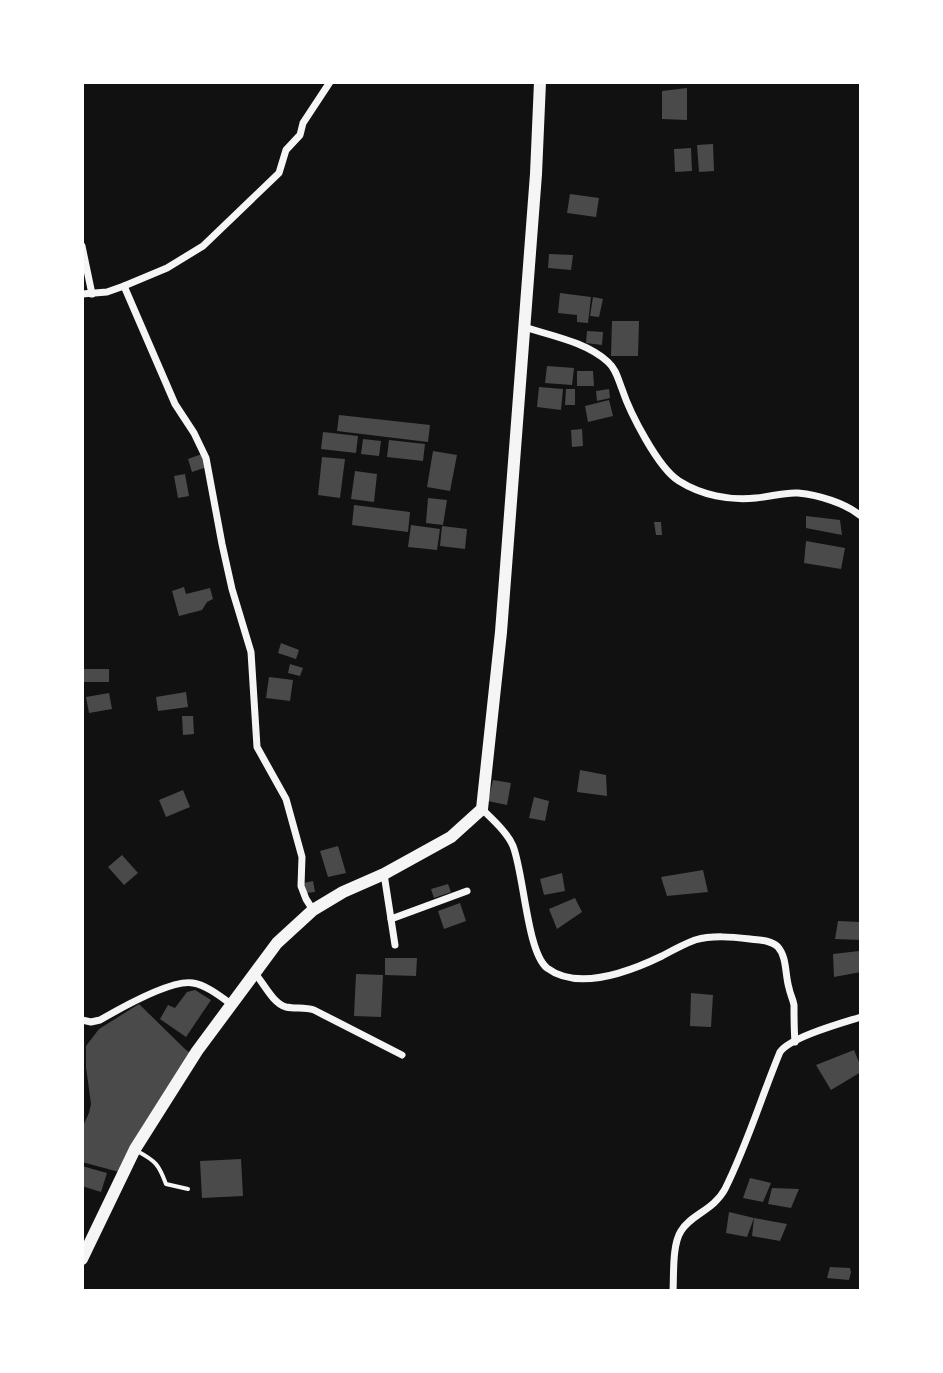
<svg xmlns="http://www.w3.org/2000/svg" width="943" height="1373" font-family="Ubuntu,sans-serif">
<rect width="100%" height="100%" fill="#111"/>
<!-- building -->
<g fill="#4a4a4a">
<path d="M687,88V120L662,119V91Z"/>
<path d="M713,144L714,171L699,172L697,145Z"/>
<path d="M691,148L692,171L675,172L674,149Z"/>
<path d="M570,194L599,198L596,217L567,213Z"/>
<path d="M549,254L573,255L571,270L548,268Z"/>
<path d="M560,293L591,297L588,323L577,322V315L558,313Z"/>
<path d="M593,297L603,299L599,317L590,316Z"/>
<path d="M612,321H639L638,356H611Z"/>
<path d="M587,331L603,332L602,345L586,343Z"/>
<path d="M547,366L574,368L572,385L545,383Z"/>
<path d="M577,371H593L594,386H577Z"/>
<path d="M539,387L563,389L561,410L537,407Z"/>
<path d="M566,389H575V405H565Z"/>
<path d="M609,389L610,398L597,401L596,391Z"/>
<path d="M609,400L613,416L588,422L585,406Z"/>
<path d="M339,415L430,425L428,442L337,431Z"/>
<path d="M582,429L583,446L572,447L571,430Z"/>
<path d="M323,432L358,436L356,453L321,449Z"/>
<path d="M363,439L381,441L379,456L361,454Z"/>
<path d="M389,440L425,444L423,461L387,457Z"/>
<path d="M433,451L457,455L450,491L427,487Z"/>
<path d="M202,454L207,467L192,472L188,459Z"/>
<path d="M322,457L345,459L340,498L318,495Z"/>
<path d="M355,471L377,474L374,502L351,499Z"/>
<path d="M185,474L189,496L178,498L174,476Z"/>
<path d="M428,498L447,500L443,525L426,523Z"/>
<path d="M354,505L410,512L408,532L352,525Z"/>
<path d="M806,516L840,520L842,535L806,528Z"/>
<path d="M654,522H661L662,535H656Z"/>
<path d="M411,525L440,529L437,550L408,547Z"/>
<path d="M442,526L467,529L465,549L440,546Z"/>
<path d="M806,541L845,548L841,569L804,563Z"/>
<path d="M184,587L186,594L210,588L213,599L207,602L202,610L179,616L172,591Z"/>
<path d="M281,643L299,650L296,659L278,653Z"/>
<path d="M290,664L303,668L300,676L288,673Z"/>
<rect x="82" y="669" width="27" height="13"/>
<path d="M269,677L293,680L290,701L266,698Z"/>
<path d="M186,692L188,707L158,711L156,697Z"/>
<path d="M109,693L112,709L89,713L86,697Z"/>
<path d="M182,716H193L194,734L183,735Z"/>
<path d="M580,770L606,775L607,796L577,792Z"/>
<path d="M493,780L511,783L507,805L488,801Z"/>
<path d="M183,790L190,807L166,817L159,800Z"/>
<path d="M534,797L549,801L545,821L529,818Z"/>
<path d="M338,846L346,873L328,877L320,851Z"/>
<path d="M122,855L138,873L124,885L108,867Z"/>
<path d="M703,870L708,892L667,896L661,877Z"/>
<path d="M562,873L565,891L544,895L540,879Z"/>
<path d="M313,881L315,892L306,893L304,883Z"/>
<path d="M448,884L451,892L434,898L431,889Z"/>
<path d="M575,898L582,912L557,929L549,909Z"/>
<path d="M460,903L466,921L444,929L438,911Z"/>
<path d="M838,921L861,922V940L835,939Z"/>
<path d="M859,951L861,972L834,977L833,954Z"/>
<path d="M385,958H417L416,976L385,975Z"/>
<path d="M356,974L383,975L381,1017L354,1016Z"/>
<path d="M195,990L211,1000L186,1037L160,1019L168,1005L175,1008L187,992Z"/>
<path d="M691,993L713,995L711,1027L690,1026Z"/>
<path d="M139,1004L186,1050L192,1054L119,1172L82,1162V1128L89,1113L91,1104L86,1067V1046L99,1029Z"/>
<path d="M854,1050L861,1067V1072L831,1090L816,1065Z"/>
<path d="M241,1159L243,1196L202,1198L200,1161Z"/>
<path d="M82,1166L107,1173L101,1192L82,1186Z"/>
<path d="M750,1178L771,1183L763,1202L743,1198Z"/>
<path d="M772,1188L799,1189L791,1208L768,1204Z"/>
<path d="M729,1212L754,1218L747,1237L726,1233Z"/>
<path d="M754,1218L787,1224L780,1241L752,1236Z"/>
<path d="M830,1267L850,1268L851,1272L849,1280L827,1278Z"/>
</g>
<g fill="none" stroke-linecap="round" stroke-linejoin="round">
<!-- service -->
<path stroke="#f5f5f5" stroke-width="4" d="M137,1151C156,1161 159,1165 166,1184L188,1189"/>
<!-- minor -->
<g stroke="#f5f5f5" stroke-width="7">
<path d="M82,246L92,294"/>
<path d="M124,286L175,404L194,433L206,458L222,544L232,589L251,652L257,747L286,799L302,857L301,886L306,899L313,910"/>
<path d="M82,294L107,292L124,286L167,268L203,246L279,173L286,150L300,135L303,123L330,82"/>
<path d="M524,327C552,336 586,342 608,362C616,369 618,379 622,389C630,413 658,468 679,481C701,495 730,501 756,498C770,497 784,492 798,493C819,495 845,503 861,516"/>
<path d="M482,809C493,820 507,832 513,846C524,874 527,952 547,968C579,992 631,971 662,956C673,950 684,944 695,940C713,935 732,937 750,939C759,940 771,940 778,947C787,957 785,975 789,988C790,994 793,999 794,1005C794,1017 794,1030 795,1042"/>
<path d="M384,874L395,945"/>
<path d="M391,919L467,891"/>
<path d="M254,972C263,982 273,1004 286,1007C296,1009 304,1007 314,1010L402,1055"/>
<path d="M82,1020L91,1022L100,1020C119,1009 171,979 193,983C206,985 220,996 231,1004"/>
<path d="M673,1291C674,1274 672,1245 681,1231C690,1215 714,1210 725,1189C747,1145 761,1098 780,1052C791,1037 842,1023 861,1017"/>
</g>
<!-- primary -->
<path stroke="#f5f5f5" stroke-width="12" d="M82,1259L135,1149L197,1051L277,943L313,910L343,892L384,874L451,837L482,809L501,632L536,174L540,82"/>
</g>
<!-- border -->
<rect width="943" height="1373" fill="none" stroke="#ffffff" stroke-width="168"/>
</svg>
